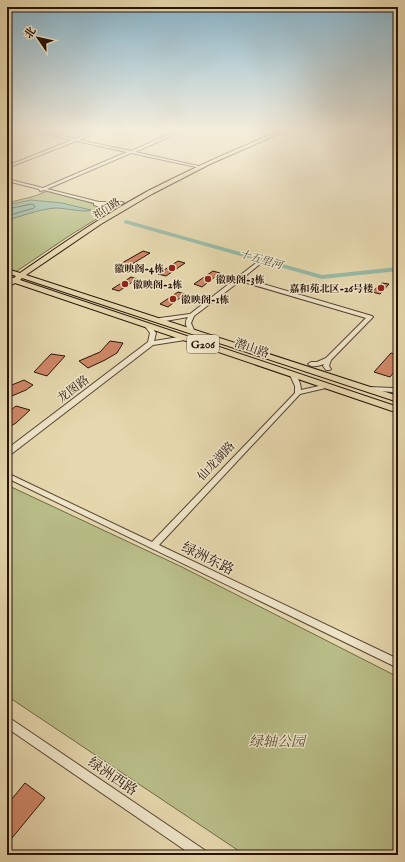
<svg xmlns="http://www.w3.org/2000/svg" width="405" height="862" font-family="'IM FELL English','Noto Serif SC',serif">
<rect width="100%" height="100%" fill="#e6d8ae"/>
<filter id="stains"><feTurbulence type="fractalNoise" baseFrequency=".005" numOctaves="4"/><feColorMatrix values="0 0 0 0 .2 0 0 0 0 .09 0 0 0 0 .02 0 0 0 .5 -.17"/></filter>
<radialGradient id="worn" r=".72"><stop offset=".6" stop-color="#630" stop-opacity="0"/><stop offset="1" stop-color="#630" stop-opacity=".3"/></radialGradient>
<!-- green -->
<g fill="#b9be88" stroke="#706848">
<path d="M31,129H99L75,139Z"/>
<path d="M47,191L99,205L106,213L69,236L14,273L7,271V203L35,196Z"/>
<path d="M7,485L182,567L398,677V855H245L7,696Z"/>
</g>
<!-- water -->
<path fill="#97baa7" stroke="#6b7767" d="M31,200L62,203L91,210C84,213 66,208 56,208C39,209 23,216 7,220V205Z"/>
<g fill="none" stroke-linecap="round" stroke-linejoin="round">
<!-- shore -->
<path stroke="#606658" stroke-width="1" d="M7,209L32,204L35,206L34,208L7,216"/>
<!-- river -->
<path fill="#97baa7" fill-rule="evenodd" d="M126,220L322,275L398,267V271L322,279L124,223V221Z"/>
</g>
<!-- building -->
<g fill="#d08868" stroke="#281308">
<path d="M143,251L150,253L129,266L122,263Z"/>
<path d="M178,261L185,263L166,276L158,274Z"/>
<path d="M213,271L220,273L202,287L194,284Z"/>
<path d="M131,277L137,279L119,291L112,289Z"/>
<path d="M382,283L389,284L380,294L372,292Z"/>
<path d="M178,292L185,294L168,307L160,304Z"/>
<path d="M110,341L123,343L117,353L105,360L88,368L79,361L100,352Z"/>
<path d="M391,353L398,355V367L390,377L374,372Z"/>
<path d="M51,354L65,356L47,376L34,372Z"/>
<path d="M24,380L33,385L26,390L7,398V387Z"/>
<path d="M16,406L30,410L16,423L7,428V413Z"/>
<path d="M25,783L45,798L7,844V805Z"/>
</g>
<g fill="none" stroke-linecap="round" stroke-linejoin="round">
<!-- minor casing -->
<g stroke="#584432" stroke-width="2">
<g id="minor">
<path d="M25,129H32L75,139L99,129H104L79,140L131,151L181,129H186L135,152L203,167L201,168L131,153L47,189L99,202H122L124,203L122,204H101L104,205L108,213L106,214H104L100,207L94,205V203L44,190L40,191L39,189L7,181V179L43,188L127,152L76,141L7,168V166L72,140Z"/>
<path d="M256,263L260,264L243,278L372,316L373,317L331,360L329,366L331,369L330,370H326L323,366L324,364C319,366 312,368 308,364L311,362H317L326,358L366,318L240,281L194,316L191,323L194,330L193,331H189C186,326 184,323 188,317L160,322L157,320L160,318L190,314Z"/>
<path d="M147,323L149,324L156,333L154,341L185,336L188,338L185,340L153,345L10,455H7V449L148,342L150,333L144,325Z"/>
<path d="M293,373C298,375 301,385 301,390L328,384L331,386L330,387L300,394L159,545L398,659V668L7,478V473L152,542L295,393V386L290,375Z"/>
<path d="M369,387L393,388L398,390V394L392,392L367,390L366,389Z"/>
<path d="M7,717L11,719L206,851L208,855H192L7,728Z"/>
</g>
</g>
<!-- major casing -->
<g stroke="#281308" stroke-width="2">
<path id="major" d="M284,129H290L210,164L152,194L101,224L26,275L398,396V402L22,278L20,280L398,407V413L15,283L7,288V283L10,281L7,280V276L14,278L16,276L7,273V269L20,273C62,244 104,215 148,191C192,168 238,148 284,129Z"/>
</g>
<!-- minor -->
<use href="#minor" fill="#efe6ca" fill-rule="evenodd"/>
<!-- major -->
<use href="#major" fill="#e6d8ae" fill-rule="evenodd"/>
</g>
<!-- sky -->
<linearGradient id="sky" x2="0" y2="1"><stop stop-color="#87b6ce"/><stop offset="0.52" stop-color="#f4eddb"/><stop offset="1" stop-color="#f4eddb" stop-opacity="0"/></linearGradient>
<rect width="405" height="250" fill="url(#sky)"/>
<!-- markers -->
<g fill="#8f2418" stroke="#efe6ca" stroke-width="1.5">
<circle cx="172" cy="268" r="4"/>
<circle cx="208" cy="279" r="4"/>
<circle cx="125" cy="284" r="4"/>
<circle cx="381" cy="288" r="4"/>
<circle cx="173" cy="299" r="4"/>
</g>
<g text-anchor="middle" stroke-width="3" stroke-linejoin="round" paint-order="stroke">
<!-- far-street labels -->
<g font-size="10" fill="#281308" stroke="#efe6ca">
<text transform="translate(106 208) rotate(-32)" y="4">祁门路</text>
</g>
<!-- far-poi labels -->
<g font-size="10" font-weight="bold" fill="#281308" stroke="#efe6ca" text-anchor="start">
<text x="164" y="272" text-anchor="end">徽映阁-4栋</text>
<text x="216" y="283">徽映阁-3栋</text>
<text x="133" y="288">徽映阁-2栋</text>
<text x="373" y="292" text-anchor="end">嘉和苑北区-26号楼</text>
<text x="181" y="303">徽映阁-1栋</text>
</g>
<!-- far-water labels -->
<g font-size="11" font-style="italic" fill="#4f4d40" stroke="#efe6ca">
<text transform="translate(261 259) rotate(16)" y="4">十五里河</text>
</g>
<!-- shield labels -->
<rect fill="#efe6ca" stroke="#645242" stroke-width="1" x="187" y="335" width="32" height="18" rx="3"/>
<g font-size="11" font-weight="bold" fill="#281308">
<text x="203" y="348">G206</text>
</g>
<!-- street labels -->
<g font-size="12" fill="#281308" stroke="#efe6ca">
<text transform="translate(252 348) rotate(19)" y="4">潜山路</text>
<text transform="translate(73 389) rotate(-37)" y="4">龙图路</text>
<text transform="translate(216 461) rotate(-47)" y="4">仙龙湖路</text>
</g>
<!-- near-street labels -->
<g font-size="14" fill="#281308" stroke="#efe6ca">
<text transform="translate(208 558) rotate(26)" y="5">绿洲东路</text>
<text transform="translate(113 776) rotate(34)" y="5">绿洲西路</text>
</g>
<!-- near-park labels -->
<g font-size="14" font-style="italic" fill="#54462e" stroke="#efe6ca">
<text x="277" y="746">绿轴公园</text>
</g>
</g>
<!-- margin -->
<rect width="405" height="862" fill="none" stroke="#e6d8ae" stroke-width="24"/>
<rect x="8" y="8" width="389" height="846" fill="none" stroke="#281308" stroke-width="2"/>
<rect x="12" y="12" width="381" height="838" fill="none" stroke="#281308"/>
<!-- north arrow -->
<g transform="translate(38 38) rotate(304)" stroke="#efe6ca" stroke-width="3" paint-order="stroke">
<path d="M0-3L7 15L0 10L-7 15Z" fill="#281308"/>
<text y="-6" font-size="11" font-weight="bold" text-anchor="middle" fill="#281308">北</text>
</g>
<rect width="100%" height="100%" filter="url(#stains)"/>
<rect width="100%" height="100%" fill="url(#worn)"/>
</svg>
